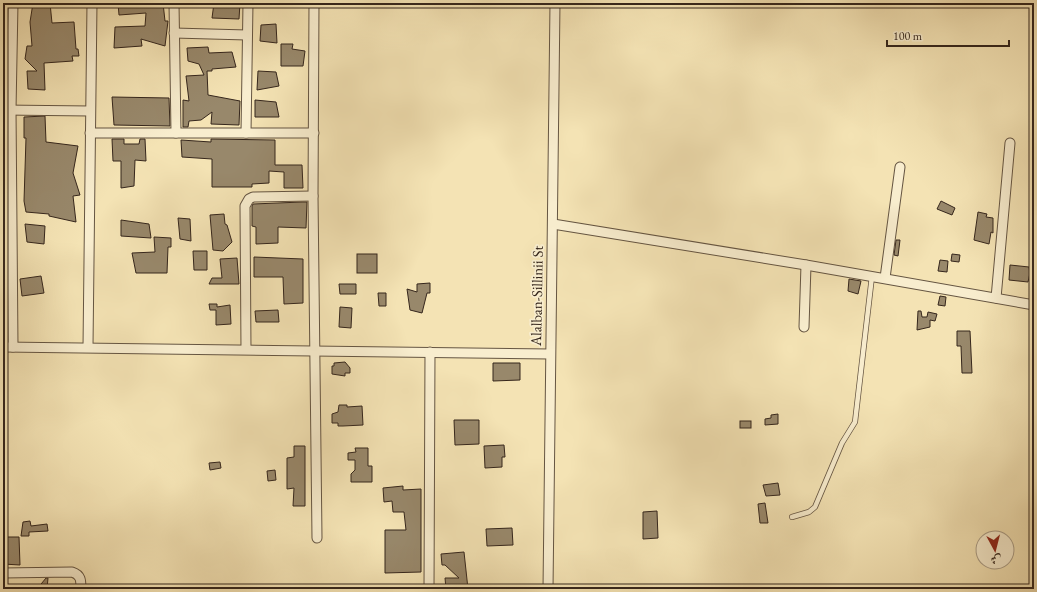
<svg xmlns="http://www.w3.org/2000/svg" width="1037" height="592" font-family="'EB Garamond',Amiri,serif">
<rect width="100%" height="100%" fill="#f4e3b4"/>
<filter id="stains"><feTurbulence type="fractalNoise" baseFrequency=".005" numOctaves="4"/><feColorMatrix values="0 0 0 0 .2 0 0 0 0 .09 0 0 0 0 .02 0 0 0 .5 -.17"/></filter>
<radialGradient id="worn" r=".72"><stop offset=".6" stop-color="#630" stop-opacity="0"/><stop offset="1" stop-color="#630" stop-opacity=".3"/></radialGradient>
<!-- building -->
<g fill="#98886b" stroke="#35261c">
<path d="M33,3H50L52,23L74,22L76,49H78L79,56H72L73,61L44,63L45,90L28,89L27,71H37L25,59L27,46H32L30,22Z"/>
<path d="M118,3H134L135,6L146,5V3H163L165,21H168L165,46L141,39L142,46L114,48L115,27L145,26L146,13L119,15Z"/>
<path d="M214,3H240L239,19L212,18Z"/>
<path d="M276,24L277,43L260,41L261,25Z"/>
<path d="M281,44H293L292,49L305,51L303,66H281Z"/>
<path d="M208,47L209,53L232,52L236,67L212,69V71H207L208,95L240,101L239,125L211,124L212,112L201,120L189,121L188,127H183V100L189,101L186,76L204,75L199,64L188,61L187,48Z"/>
<path d="M258,71L276,72L279,86L257,90Z"/>
<path d="M112,97L169,98L170,126L114,125Z"/>
<path d="M255,100L276,102L279,117H255Z"/>
<path d="M45,116L46,142L78,146L73,173L80,195L73,196L76,222L49,216V214L26,212L24,201L26,138H24V117Z"/>
<path d="M112,139H124V144H139L140,139H145L146,161L135,160L134,186L121,188V161H113Z"/>
<path d="M211,139L275,140V165H302L303,188H284V172L269,171V183L252,184V187H212V159L182,157L181,140L211,142Z"/>
<path d="M941,201L955,208L952,215L937,209Z"/>
<path d="M302,202H307L306,228L278,227V243L256,244V227L252,226V206L253,204Z"/>
<path d="M978,212L987,214L986,217L993,218V233L991,232L989,244L974,240Z"/>
<path d="M224,214L225,224L227,225L232,242L223,251L213,250L210,215Z"/>
<path d="M178,218L190,219L191,241L180,239Z"/>
<path d="M121,220L149,224L151,238L121,236Z"/>
<path d="M25,224L45,226L44,244L27,242Z"/>
<path d="M154,237L171,238V247H168L167,273H136L132,253L155,252Z"/>
<path d="M896,240H900L898,256L894,255Z"/>
<path d="M193,251H207V270H194Z"/>
<rect x="357" y="254" width="20" height="19"/>
<path d="M952,254L960,255L959,262L951,261Z"/>
<path d="M254,257L303,259V303L284,304L283,277H254Z"/>
<path d="M237,258L239,284H209L212,278H222L220,259Z"/>
<path d="M940,260L948,261L947,272L938,271Z"/>
<path d="M1010,265L1029,267L1030,273L1028,282L1009,280Z"/>
<path d="M41,276L44,293L22,296L20,279Z"/>
<path d="M849,279L861,281L858,294L848,291Z"/>
<path d="M430,283V293H427L422,313L410,310L407,289L417,292V284Z"/>
<path d="M339,284H356V294H340Z"/>
<path d="M378,293H386V306H379Z"/>
<path d="M940,296L946,297L945,306L938,305Z"/>
<path d="M209,304H217V307L230,305L231,324L216,325V310H210Z"/>
<path d="M340,307L352,308L351,328L339,327Z"/>
<path d="M278,310L279,322H256L255,311Z"/>
<path d="M918,311H921L922,317H927L928,312L937,314L935,321L930,320V327L917,330Z"/>
<path d="M957,331H970L972,373H962L961,346H957Z"/>
<path d="M345,362L350,368V373H345V376L332,374V366H334V363Z"/>
<path d="M493,363H520V380L493,381Z"/>
<path d="M339,405H347V407L362,406L363,425L343,426H338V423H332V414L338,412Z"/>
<path d="M778,414V424L765,425V419L771,418V415Z"/>
<path d="M454,420H479V444L455,445Z"/>
<rect x="740" y="421" width="11" height="7"/>
<path d="M504,445L505,457H502V467L485,468L484,446Z"/>
<path d="M294,446H305V506H293L294,488L287,489V458L294,457Z"/>
<path d="M355,448H368V466H372V482H351V474L355,470V460H348V453L356,452Z"/>
<path d="M220,462L221,468L210,470L209,463Z"/>
<path d="M275,470L276,480L268,481L267,471Z"/>
<path d="M778,483L780,495L766,496L763,485Z"/>
<path d="M403,486V490L421,489V572L385,573V530H406L404,512H393L392,501L384,502L383,488Z"/>
<path d="M765,503L768,523H760L758,504Z"/>
<path d="M657,511L658,538L643,539V512Z"/>
<path d="M30,521L31,526L47,524L48,531L29,532V536H21L23,522Z"/>
<path d="M512,528L513,545L487,546L486,529Z"/>
<path d="M3,537H19L20,565L3,564Z"/>
<path d="M464,552L468,589H446L445,578H459L445,565H442L441,554Z"/>
<path d="M46,578H48L47,589H37Z"/>
</g>
<g fill="none" stroke-linecap="round" stroke-linejoin="round">
<!-- lane casing -->
<g stroke="#655542" stroke-width="6">
<path id="lane" d="M792,517L809,512L815,507L842,443L855,422L872,276"/>
</g>
<!-- street casing -->
<g stroke="#655542" stroke-width="11">
<g id="street">
<path d="M174,3L176,133"/>
<path d="M314,3L313,196L317,538"/>
<path d="M174,33L247,35"/>
<path d="M3,110L90,111"/>
<path d="M90,133H314"/>
<path d="M246,133L248,3"/>
<path d="M553,224L806,265L1034,305"/>
<path d="M885,278L900,167"/>
<path d="M996,298L1010,143"/>
<path d="M804,327L806,265"/>
<path d="M3,347L550,354"/>
<path d="M13,347L11,110L13,3"/>
<path d="M88,347L92,3"/>
<path d="M246,349L245,206L249,199L253,197L313,196"/>
<path d="M3,573L72,572C81,575 81,580 81,589"/>
<path d="M429,589L430,352"/>
<path d="M548,589L555,3"/>
</g>
</g>
<!-- lane -->
<use href="#lane" stroke="#f8edce" stroke-width="4.5"/>
<!-- street -->
<use href="#street" stroke="#f8edce" stroke-width="9"/>
</g>
<g text-anchor="middle" stroke-width="3.5" stroke-linejoin="round" paint-order="stroke">
<!-- street labels -->
<g font-size="15" fill="#35261c" stroke="#f8edce">
<text transform="translate(537 296) rotate(-89)" y="5">Alalban-Sillinii St</text>
</g>
</g>
<!-- margin -->
<rect width="1037" height="592" fill="none" stroke="#f4e3b4" stroke-width="16"/>
<rect x="4" y="4" width="1029" height="584" fill="none" stroke="#35261c" stroke-width="2"/>
<rect x="8" y="8" width="1021" height="576" fill="none" stroke="#35261c"/>
<!-- north arrow -->
<g transform="translate(995 550) rotate(173)"><circle r="19" fill="#f8edce" stroke="#aa9d87"/>
<path d="M0-3L7 15L0 10L-7 15Z" fill="#8f2418"/>
<text y="-6" font-size="11" font-weight="bold" text-anchor="middle" fill="#35261c">ش</text>
</g>
<!-- scale -->
<path d="M887 40v6h122v-6" fill="none" stroke="#35261c" stroke-width="2"/>
<text x="893" y="40" font-size="12" fill="#35261c" stroke="#f8edce" stroke-width="3" paint-order="stroke">100 m</text>
<rect width="100%" height="100%" filter="url(#stains)"/>
<rect width="100%" height="100%" fill="url(#worn)"/>
</svg>
